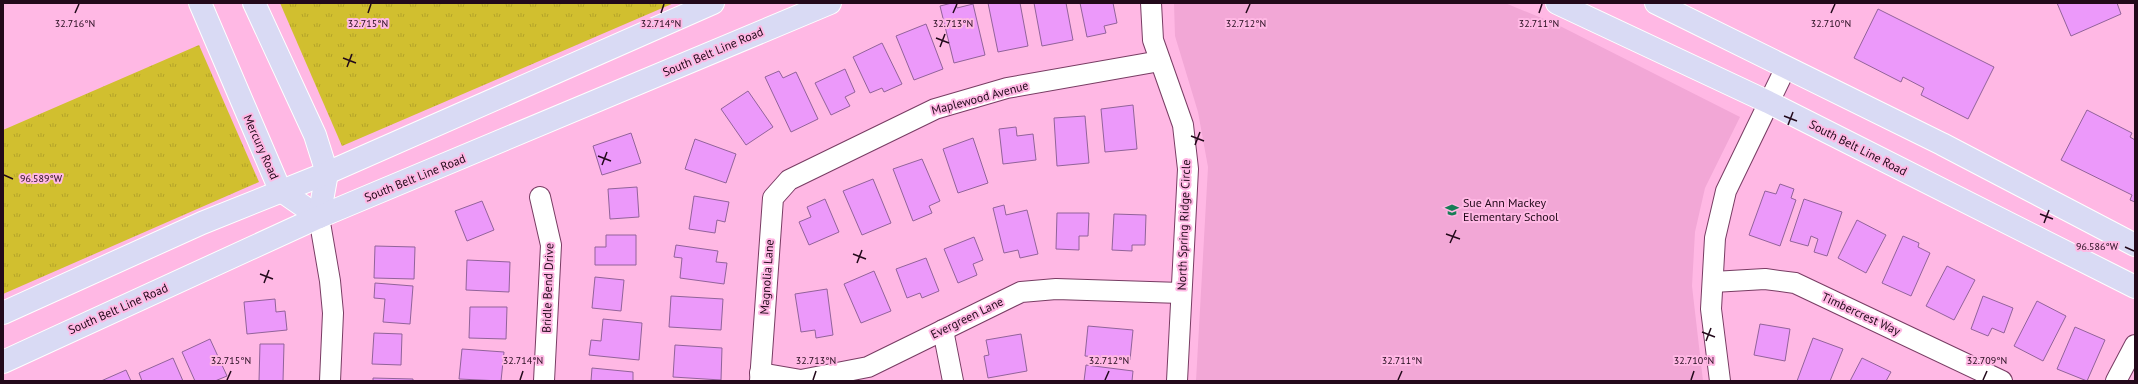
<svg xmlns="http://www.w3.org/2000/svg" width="2138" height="384" font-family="'PT Sans',sans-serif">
<defs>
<pattern id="grass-tufts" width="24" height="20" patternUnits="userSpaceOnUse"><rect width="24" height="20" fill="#d1bf2f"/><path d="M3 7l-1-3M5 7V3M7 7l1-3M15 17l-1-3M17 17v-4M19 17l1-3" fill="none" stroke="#b3a329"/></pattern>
</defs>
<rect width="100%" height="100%" fill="#ffb8e4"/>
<!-- built -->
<path fill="#f2a7d6" d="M1174,3H1505L1556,24L1740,117L1705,188L1695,232L1692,286L1703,381H1196L1208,167L1198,112L1175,36Z"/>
<!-- grass -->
<g fill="url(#grass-tufts)">
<path d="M280,3H674L342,146Z"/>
<path d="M199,45L259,182L3,294V130Z"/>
</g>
<!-- building -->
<g fill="#ec99fa" stroke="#92639a">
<path d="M952,3H956L957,8L973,4L985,55L954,63L940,6Z"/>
<path d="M988,3H1020L1028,46L998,52Z"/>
<path d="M1034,3H1066L1073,40L1042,46Z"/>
<path d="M1080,3H1113L1117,23L1104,26L1106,33L1087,37Z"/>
<path d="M2057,3H2117L2121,14L2071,36Z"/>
<path d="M1878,9L1994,67L1968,119L1921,95L1924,88L1903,77L1901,82L1854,58Z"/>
<path d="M926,24L943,69L914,80L896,36Z"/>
<path d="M882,43L902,84L884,92L882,88L870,93L853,57Z"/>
<path d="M845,69L855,92L845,97L850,106L831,115L815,83Z"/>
<path d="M779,71L783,78L796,72L818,119L791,132L765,77Z"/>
<path d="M748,91L773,127L746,145L721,109Z"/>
<path d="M1133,105L1137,149L1105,152L1101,109Z"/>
<path d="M2087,110L2132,133L2130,137L2135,140V202L2130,200L2132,195L2061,160Z"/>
<path d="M1085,116L1089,163L1057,166L1054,118Z"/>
<path d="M1016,127L1017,136L1033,134L1036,160L1003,164L999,129Z"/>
<path d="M631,133L641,163L602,175L593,146Z"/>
<path d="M973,138L988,183L958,193L943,149Z"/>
<path d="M695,139L736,154L726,183L685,169Z"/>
<path d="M922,159L940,201L929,206L932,213L913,221L893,169Z"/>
<path d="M873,179L891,223L862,235L843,191Z"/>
<path d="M1780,184L1794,189L1791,198L1796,200L1780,246L1749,235L1765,191L1776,194Z"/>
<path d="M637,187L639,217L610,219L608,189Z"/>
<path d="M694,196L729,202L725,222L717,220L715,233L689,229Z"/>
<path d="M825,199L839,232L809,245L799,222L811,217L807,207Z"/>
<path d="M1804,199L1842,212L1827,256L1814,252L1818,239L1811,236L1808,246L1790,241Z"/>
<path d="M482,201L494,230L467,241L455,211Z"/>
<path d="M1004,205L1006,215L1027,210L1038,254L1020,258L1018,250L1004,253L993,208Z"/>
<path d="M1057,213H1089L1088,236H1079V250L1056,249Z"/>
<path d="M1114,214L1146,215L1145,245H1132V251L1112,250Z"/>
<path d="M1857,220L1886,235L1866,273L1838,258Z"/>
<path d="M606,235H636V265H595V247H606Z"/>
<path d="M1903,236L1919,243L1918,247L1930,253L1911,296L1882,283Z"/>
<path d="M974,237L983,260L973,264L977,275L958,283L944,249Z"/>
<path d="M676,245L718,251L716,262L727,263L724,284L680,278L682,258L674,257Z"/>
<path d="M375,246L415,247L414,279L374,278Z"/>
<path d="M926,258L939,291L922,298L920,293L907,298L896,269Z"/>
<path d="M467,260L510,262L509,292L466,290Z"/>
<path d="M1947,266L1975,280L1954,320L1926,306Z"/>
<path d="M874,271L891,311L861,323L844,284Z"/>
<path d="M595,277L624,280L621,311L592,308Z"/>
<path d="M375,283L413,286L410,324L383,322L385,299L374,298Z"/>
<path d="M827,289L833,335L816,338L815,330L801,332L795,294Z"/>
<path d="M671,296L723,299L721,330L669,327Z"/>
<path d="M1983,296L2013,308L2004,333L1992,328L1988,336L1971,329Z"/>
<path d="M275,299L276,312L285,311L287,330L247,334L244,302Z"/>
<path d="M2037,301L2066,316L2043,361L2014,346Z"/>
<path d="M470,307H507L506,339L469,338Z"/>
<path d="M603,319L642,323L639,360L589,355L591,340L601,341Z"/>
<path d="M1760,324L1790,329L1785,361L1754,355Z"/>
<path d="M1088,326L1133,330L1130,360L1085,356Z"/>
<path d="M2075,327L2105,340L2087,381L2057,369Z"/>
<path d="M374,333L402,334L401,365L372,364Z"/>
<path d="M1021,334L1027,371L988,378L984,356L989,355L986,340Z"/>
<path d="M1813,338L1843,349L1830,381H1797Z"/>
<path d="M210,339L227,376L215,381H195L182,352Z"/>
<path d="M260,344H284L283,381H259Z"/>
<path d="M675,345L722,348L721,380L673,377Z"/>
<path d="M462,349L504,352L501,381L459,379Z"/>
<path d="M173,358L183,381H142L139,373Z"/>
<path d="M1862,358L1891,372L1886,381H1850Z"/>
<path d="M1086,365L1133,371L1132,381H1084Z"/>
<path d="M592,368L633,372V381H591Z"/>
<path d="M126,370L131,381H101Z"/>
<path d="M373,378L413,379V381H373Z"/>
</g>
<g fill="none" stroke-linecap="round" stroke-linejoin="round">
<!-- minor casing -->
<g stroke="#783c63" stroke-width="22">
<g id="minor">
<path d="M1151,3L1153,40L1183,125L1188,169L1177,381"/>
<path d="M540,197L551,245L544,381"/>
<path d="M319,217L330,281L333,313L330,381"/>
<path d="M1713,282L1765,279L1795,283L2002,381"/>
<path d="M943,330L953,381"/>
<path d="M760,373L801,380L868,367L1021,292L1056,289L1181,293"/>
<path d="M760,381L773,198L789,180L935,109L1007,88L1160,61"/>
<path d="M1720,381L1711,309L1715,238L1726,191L1786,67"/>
<path d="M2116,381L2135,345"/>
</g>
</g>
<!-- major casing -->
<g stroke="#fff" stroke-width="24">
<g id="major">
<path d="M200,3L280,190L319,217"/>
<path d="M254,3L315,135L327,173L319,217"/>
<path d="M1557,3L1768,102L2135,287"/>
<path d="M1656,3L1942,144L2135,245"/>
<path d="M3,313L202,223L327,173L713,3"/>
<path d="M3,362L319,217L830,3"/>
</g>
</g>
<!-- minor -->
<use href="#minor" stroke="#fff" stroke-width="20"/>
<!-- major -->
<use href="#major" stroke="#d9daf4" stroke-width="22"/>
</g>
<!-- ticks -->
<path fill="none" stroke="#22091a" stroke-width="1.5" d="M75,13L79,4M368,13L371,4M661,13L664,4M953,13L957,4M1246,13L1250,4M1539,13L1542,4M1831,13L1835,4M936,38L949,43M940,47L945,34M343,58L356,63M347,67L352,54M1784,116L1797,121M1788,125L1793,112M1191,136L1204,141M1195,145L1200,132M598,156L611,161M602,165L607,152M4,175L13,179M2040,214L2053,219M2044,223L2049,210M1446,234L1460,239M1450,243L1456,230M2125,247L2134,251M853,254L866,259M857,263L862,250M260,274L273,279M264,283L269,270M1702,332L1715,337M1706,341L1711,328M227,380L231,371M520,380L523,371M813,380L816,371M1105,380L1109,371M1398,380L1402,371M1691,380L1694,371M1983,380L1987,371"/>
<!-- icons -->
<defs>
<g id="school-bare" transform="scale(1.08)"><path d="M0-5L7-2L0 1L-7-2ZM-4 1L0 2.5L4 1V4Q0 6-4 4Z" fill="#177d56" stroke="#ffb8e4" stroke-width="2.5" paint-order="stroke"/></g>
</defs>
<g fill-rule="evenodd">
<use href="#school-bare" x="1452" y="210"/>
</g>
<g text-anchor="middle" stroke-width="4" stroke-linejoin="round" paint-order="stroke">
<!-- street labels -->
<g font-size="12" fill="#22091a" stroke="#ffb8e4">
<text transform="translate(713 52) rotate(-23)" y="4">South Belt Line Road</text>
<text transform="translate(980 98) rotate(-15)" y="4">Maplewood Avenue</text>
<text transform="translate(261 147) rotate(66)" y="4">Mercury Road</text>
<text transform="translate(1858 148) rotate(27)" y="4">South Belt Line Road</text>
<text transform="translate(415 178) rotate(-22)" y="4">South Belt Line Road</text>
<text transform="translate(1184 225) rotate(-88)" y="4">North Spring Ridge Circle</text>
<text transform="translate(767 277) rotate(-86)" y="4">Magnolia Lane</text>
<text transform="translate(548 288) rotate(-88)" y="4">Bridle Bend Drive</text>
<text transform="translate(118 309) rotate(-24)" y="4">South Belt Line Road</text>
<text transform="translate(1861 314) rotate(25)" y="4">Timbercrest Way</text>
<text transform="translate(967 318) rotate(-26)" y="4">Evergreen Lane</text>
</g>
<!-- poi labels -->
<g font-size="12" fill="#22091a" stroke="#ffb8e4" text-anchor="start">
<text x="1463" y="207">Sue Ann Mackey<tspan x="1463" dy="14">Elementary School</tspan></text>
</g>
</g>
<g font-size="10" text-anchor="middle" fill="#22091a" stroke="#ffb8e4" stroke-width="4" stroke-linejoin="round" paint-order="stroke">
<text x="661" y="27">32.714°N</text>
<text x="953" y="27">32.713°N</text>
<text x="1246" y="27">32.712°N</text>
<text x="75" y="27">32.716°N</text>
<text x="368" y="27">32.715°N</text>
<text x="1539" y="27">32.711°N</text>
<text x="1831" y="27">32.710°N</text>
<text x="41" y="182">96.589°W</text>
<text x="2097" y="250">96.586°W</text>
<text x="231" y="364">32.715°N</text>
<text x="523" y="364">32.714°N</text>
<text x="816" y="364">32.713°N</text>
<text x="1109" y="364">32.712°N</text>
<text x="1402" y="364">32.711°N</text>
<text x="1694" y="364">32.710°N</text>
<text x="1987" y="364">32.709°N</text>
</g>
<!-- border -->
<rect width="2138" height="384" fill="none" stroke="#22091a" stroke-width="8"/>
</svg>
